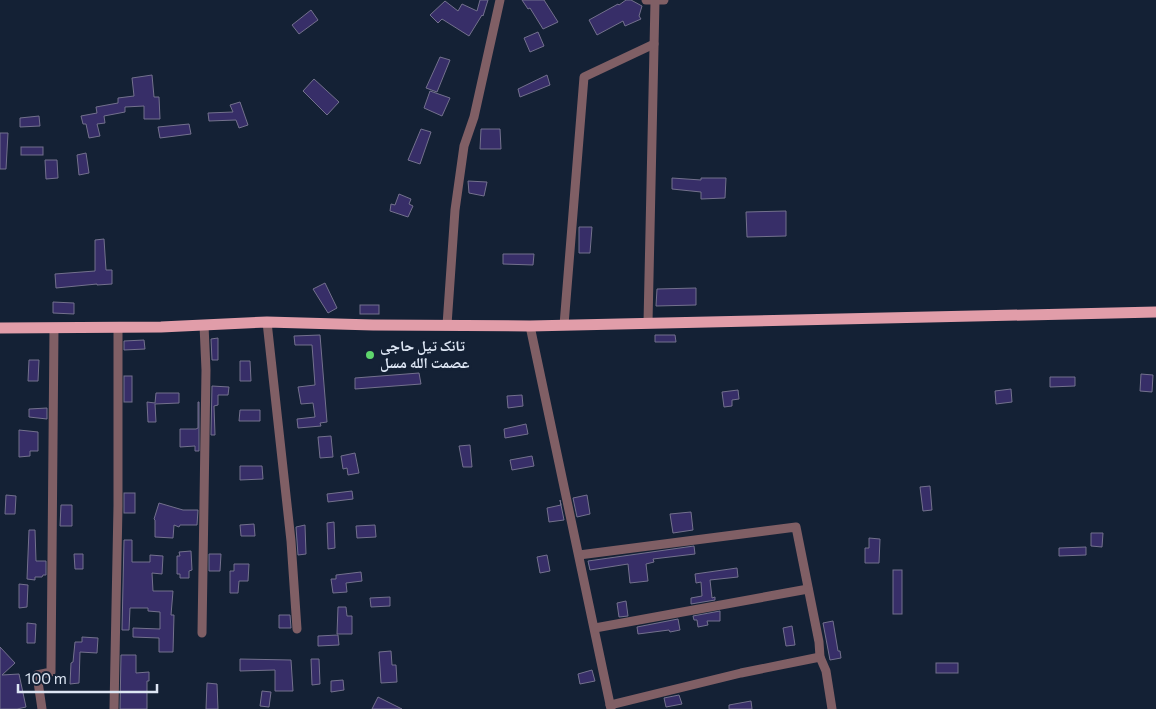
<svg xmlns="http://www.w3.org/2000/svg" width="1156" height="709" font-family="Commissioner,'Noto Naskh Arabic',sans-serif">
<rect width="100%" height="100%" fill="#142135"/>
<!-- building -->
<g fill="#372e68" stroke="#73718d">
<path d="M480,0H488L483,16L482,15L469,36L442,19L438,23L430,15L445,1L458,11L462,4L477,11Z"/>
<path d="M522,0H544L558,22L543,29L530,8L528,9Z"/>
<path d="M626,0H631L642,6L639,16L641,19L625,26L623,21L597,35L589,20L618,4L619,5Z"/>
<path d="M311,10L318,20L299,34L292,25Z"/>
<path d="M538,32L544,46L530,52L524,38Z"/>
<path d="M440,57L450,60L437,92L426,88Z"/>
<path d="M152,75L154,97H159L160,119H144V106L125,107V112L104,116L105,123L97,124L100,136L89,138L86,124H83L81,116L97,113L96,107L118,103V98L134,96L132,78Z"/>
<path d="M547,75L550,85L520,97L518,89Z"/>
<path d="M314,79L339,102L327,115L303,91Z"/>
<path d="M430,91L450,98L442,116L424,108Z"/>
<path d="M240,102L248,125L239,128L236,120L209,121L208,113L233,112L230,105Z"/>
<path d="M39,116L40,126L20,127V118Z"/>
<path d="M189,124L191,134L160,138L158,127Z"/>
<path d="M421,129L431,132L420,164L408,160Z"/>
<path d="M481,129H500L501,149H480Z"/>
<path d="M0,133H8L6,169H0Z"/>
<rect x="21" y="147" width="22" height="8"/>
<path d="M86,153L89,173L79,175L77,155Z"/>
<path d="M45,160H57L58,178L46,179Z"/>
<path d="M672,178L701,180V178H726L725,198L701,199V192L672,189Z"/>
<path d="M468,181L487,182L484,196L469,193Z"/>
<path d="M399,194L411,199L409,204L413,206L408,217L390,211L391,204L395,205Z"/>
<path d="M786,211V236L747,237L746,212Z"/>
<path d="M579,227H592L590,253H579Z"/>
<path d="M104,239L106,270H112V284L97,285V284L56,288L55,274L95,271V240Z"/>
<path d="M503,254H534L533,265L503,264Z"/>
<path d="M325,283L337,308L328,313L313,289Z"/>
<path d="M696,288V305L656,306L657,289Z"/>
<path d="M53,302L74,303V314L53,313Z"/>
<rect x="360" y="305" width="19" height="9"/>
<path d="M320,335L327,422L320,423L321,426L298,428L297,419L315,417L313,403L301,404L298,387L315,385L312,345H295L294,336Z"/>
<path d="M655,335H675L676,342H655Z"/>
<path d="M218,338V360H212L211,339Z"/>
<path d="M144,340L145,349L124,350V341Z"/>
<path d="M29,360H39L38,381H28Z"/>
<path d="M240,361H250L251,381H240Z"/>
<path d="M419,373L421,384L355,389V378Z"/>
<path d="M1141,374L1153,375L1152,392L1140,391Z"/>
<rect x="124" y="376" width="8" height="26"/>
<path d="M1050,377H1075V386L1050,387Z"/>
<path d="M212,386L229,387L228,395H218V405L214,406L215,435H211Z"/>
<path d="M1011,389L1012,402L996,404L995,391Z"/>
<path d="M738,390L739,399L732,400V406L724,407L722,392Z"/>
<path d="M156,393H179V403L155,404L156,422H148L147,402L155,403Z"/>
<path d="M522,395L523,406L508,408L507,396Z"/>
<path d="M198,402H199V451H195V446L180,447V429H196L198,428Z"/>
<path d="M47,408V419L29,417V409Z"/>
<path d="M240,410H260V421H239Z"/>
<path d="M526,424L528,434L505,438L504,429Z"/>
<path d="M19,430L38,432V451H30V456L19,457Z"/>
<path d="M331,436L333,457L320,458L318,437Z"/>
<path d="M470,445L472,467H463L459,446Z"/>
<path d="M355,453L359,473L348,475L347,468L343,469L341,456Z"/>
<path d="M532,456L534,466L512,470L510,460Z"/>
<path d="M240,466H262L263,479L240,480Z"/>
<path d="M930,486L932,510L923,511L920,487Z"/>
<path d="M352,491L353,499L328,502L327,494Z"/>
<rect x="124" y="493" width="11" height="20"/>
<path d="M6,495L16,496L15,514H5Z"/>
<path d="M587,495L590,514L577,517L573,498Z"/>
<path d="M560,500L564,520L549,522L547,508L561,505Z"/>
<path d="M159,503L183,510H198L197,525H180L179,527L174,525L173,538L155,537V520L154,519Z"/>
<path d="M61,505H72V526H60Z"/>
<path d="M691,512L693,530L673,533L670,514Z"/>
<path d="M334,522L335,548L328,549L327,523Z"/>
<path d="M254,524L255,536H241L240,525Z"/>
<path d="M305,525L306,554L298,555L296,527Z"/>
<path d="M375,525L376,537L357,538L356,526Z"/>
<path d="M29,530H35L36,561H46V575H43L42,577H35V580L27,579Z"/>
<path d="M1091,533H1103L1102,547L1091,546Z"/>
<path d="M869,538L880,539L879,563H865V548H869Z"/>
<path d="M124,540H132V562H150V555L163,556L162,574L152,573L153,591H173L171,615H174L173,652H159V638L133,637V628L160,629V612L148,611V608H130L129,630H122Z"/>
<path d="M694,546L695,554L653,559L654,562L646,564L648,581L630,583L628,564L590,570L588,561Z"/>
<path d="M1086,547V555L1059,556V548Z"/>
<path d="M191,551L192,570L189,571V578H180V574H177V556H180L179,552Z"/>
<path d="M74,554H83V569H75Z"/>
<path d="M209,554H221L220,571H209Z"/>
<path d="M547,555L550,571L540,573L537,557Z"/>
<path d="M234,564H249L248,581H239L238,593H230V571H234Z"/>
<path d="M737,568L738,577L710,580L712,598L715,597V600L691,604V598L702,596L701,582L696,583L695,574Z"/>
<rect x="893" y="570" width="9" height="44"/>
<path d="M361,572L362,581L346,583L347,592L333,593L331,579H336V575Z"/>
<path d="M19,584L28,585L27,607L19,608Z"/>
<path d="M390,597V606L371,607L370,598Z"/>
<path d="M626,601L628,616L619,617L617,603Z"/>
<path d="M338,607H346L347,616H352V634H337Z"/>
<path d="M720,611V621H707L708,625L698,627L697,620H694L693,616Z"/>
<path d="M279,615H290L291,628H279Z"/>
<path d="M678,619L680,630L670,632L669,630L638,634L637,627Z"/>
<path d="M833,621L838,651H840L841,658L830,660L823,623Z"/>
<path d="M27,623L36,624L35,643H27Z"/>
<path d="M792,626L795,645L786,646L783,628Z"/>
<path d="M338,635L339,645L318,646V636Z"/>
<path d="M82,637L98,638L97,653L80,652L79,683L70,684L71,663L73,662L75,642H82Z"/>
<path d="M0,647L15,663L2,675L19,674L26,707L17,709H0Z"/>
<path d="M391,651L392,665H396L397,682L381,683L379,652Z"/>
<path d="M121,655H136V673L149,672V681H147V709H120Z"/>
<path d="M240,659L291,660L293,691H275V670L240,671Z"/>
<path d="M311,659H319L320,684L312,685Z"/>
<rect x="936" y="663" width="22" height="10"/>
<path d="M592,670L595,681L580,684L578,674Z"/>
<path d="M343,680L344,690L331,692V681Z"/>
<path d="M207,683L217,684L218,709H206Z"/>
<path d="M262,691L271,692L269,707L260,706Z"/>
<path d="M679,695L682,704L666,707L664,698Z"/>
<path d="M378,697L402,709H372Z"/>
<path d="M751,701L752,709H729V705Z"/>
</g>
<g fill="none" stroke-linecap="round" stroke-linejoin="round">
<!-- minor -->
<g stroke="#805f65" stroke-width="9">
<path d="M646,0H664"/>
<path d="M267,322L291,541L297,629"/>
<path d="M648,323L655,1"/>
<path d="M447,325L455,210L464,146L474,117L500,0"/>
<path d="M564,325L584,77L654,44"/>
<path d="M530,326L611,709"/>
<path d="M579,555L796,527L819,642L820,657L826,671L832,709"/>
<path d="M595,628L808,589"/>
<path d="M202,633L206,370L204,325"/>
<path d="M610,705L741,673L820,657"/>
<path d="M42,709L37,675L51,672L54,328"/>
<path d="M114,709L118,506V327"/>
</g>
<!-- major -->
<path stroke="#e19da9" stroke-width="11" d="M0,328L161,327L267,322L373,325L530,326L1156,312"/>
</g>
<!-- markers -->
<circle fill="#5ed56c" stroke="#142135" stroke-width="2" cx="370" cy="355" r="5"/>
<g text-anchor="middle" stroke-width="5" stroke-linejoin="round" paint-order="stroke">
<!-- poi labels -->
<g font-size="15" font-weight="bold" fill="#dde6f4" stroke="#142135" text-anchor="start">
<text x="380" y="351">تانک تیل حاجی<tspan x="380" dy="17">عصمت الله مسل</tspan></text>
</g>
</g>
<!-- scale -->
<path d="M18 684v8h139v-8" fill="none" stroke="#dde6f4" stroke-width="2.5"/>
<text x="25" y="684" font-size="15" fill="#dde6f4" stroke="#142135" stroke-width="4" paint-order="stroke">100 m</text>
</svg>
